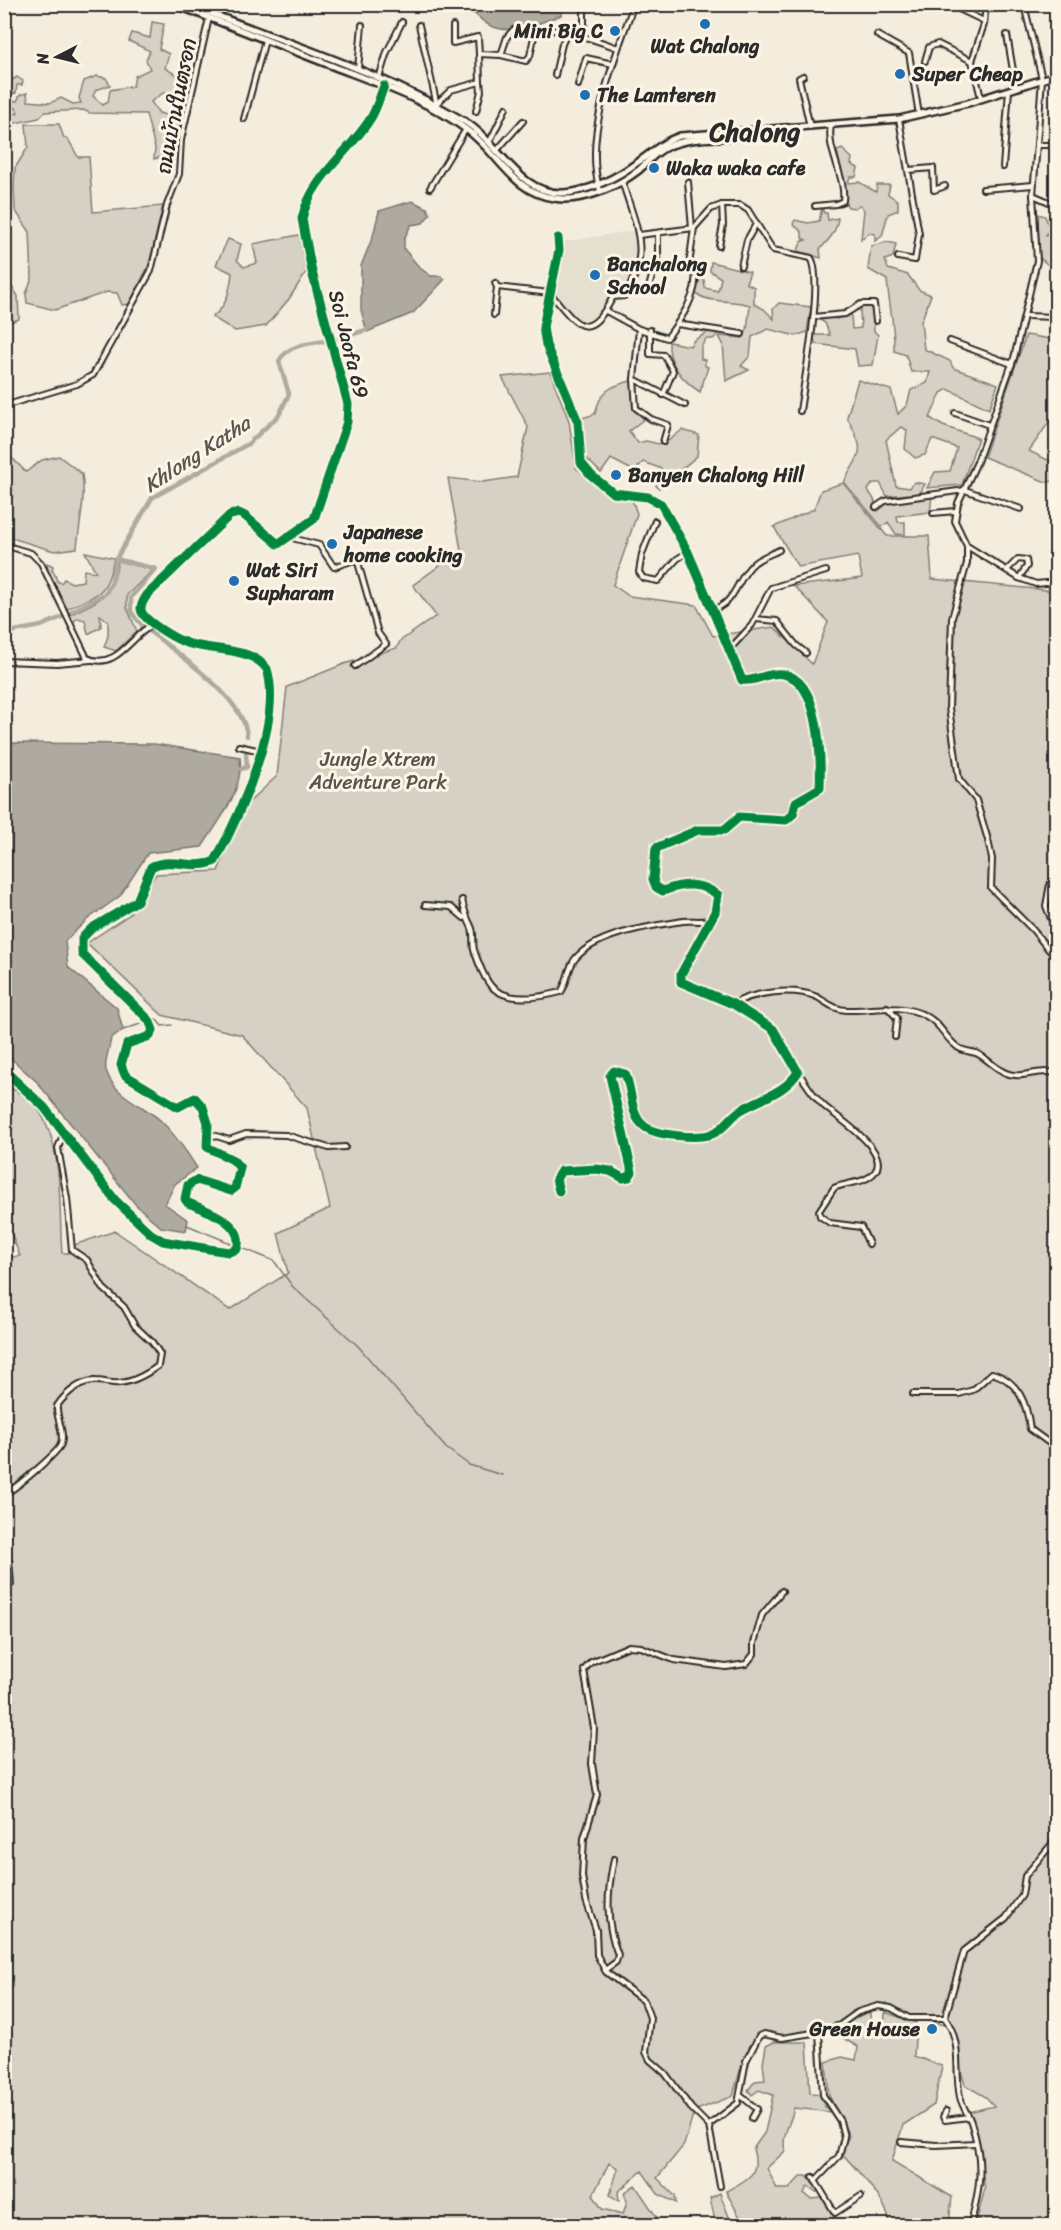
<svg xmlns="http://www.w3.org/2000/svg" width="1061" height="2230" font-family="Sriracha,'Playpen Sans Thai',sans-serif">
<rect width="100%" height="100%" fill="#f4edde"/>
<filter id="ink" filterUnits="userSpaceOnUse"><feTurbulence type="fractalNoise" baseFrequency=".0167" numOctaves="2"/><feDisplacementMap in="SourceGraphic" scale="12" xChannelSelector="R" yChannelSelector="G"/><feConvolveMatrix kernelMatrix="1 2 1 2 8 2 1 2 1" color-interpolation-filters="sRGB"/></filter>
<g filter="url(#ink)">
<!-- built -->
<path fill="#e5dfd0" d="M637,230L639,244L630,284L623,294L613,295L596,320L587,324L577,321L554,293L563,242Z"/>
<!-- green -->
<g fill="#d6d1c4" stroke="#807e78" stroke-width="1.5">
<path d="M152,22L164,24L159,49L169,54L165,68L178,76L180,83L187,87L184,93H163L151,102L159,113L181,119L174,154L154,159L155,148L146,114L90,113L83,110L45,112L39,118L11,124L8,116L18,113L16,108L5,106L6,101H17L20,95L27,93L28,101L50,103L61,98L73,104L81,103L79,98L84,81L97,76L106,78L110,85L96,90L93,96L103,105L108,102L110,90L133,86L135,76L150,69L146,60L150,51L129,41L132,33L150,38Z"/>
<path d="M17,77L23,81L22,85H17L16,93L11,94L10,90L6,91L5,98V84L10,87L12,80Z"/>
<path d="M26,124H59L64,138L68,139L78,157H89L93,212L163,206L149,265L129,304L122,305L117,293L107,292L55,310L27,303L26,294L32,278L30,232L15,210L14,186L15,168L28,147Z"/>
<path d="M842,149L852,158L851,164L858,168L856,177H850L848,183L859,182L876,192L877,185H890L888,194L898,201V210L888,214L882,236L875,241V234L869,233L861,239L864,210L860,205L855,208L848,207L845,202L846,195L837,151Z"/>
<path d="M822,208L824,213H827L828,220L838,218C837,231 829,240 820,249L821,258L798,251L801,242L806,240L802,238V232L793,224L795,220L808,223L819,221Z"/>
<path d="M1038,214L1045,216L1050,229L1046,235L1056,239V266L1047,264L1039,257Z"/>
<path d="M299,235L306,272L289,299L266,326L235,331L212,317C227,307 230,290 232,273L216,265L228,239L241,244L237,260L244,267L257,263L253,244Z"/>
<path d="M887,242L896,244L893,257L885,260L888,269L908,275L919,290L931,295L921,322L924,349L950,361L953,368L998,384L989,409L948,389L941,393L930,418L943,426L978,438L962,485L927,488L935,472L950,471L957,448L932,439L925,455L915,458L905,449L907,430L901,427L886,440L896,486L910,488L914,482L925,484L920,493L887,496L880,483H873L868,490L875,501L873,508L878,511L888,503L932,496L930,512L897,516L898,522H905V535L896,534L888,522L882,527L844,482C862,449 866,453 847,417L858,380L891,390L898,414L907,405L911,390L927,383L930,372H911L906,355L894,351C895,326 889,305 887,280L868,269L871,246Z"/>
<path d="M711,262L750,272L746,283L754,287V304L764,309L774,319L773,309L779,303L811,307L807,332L796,336L768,329L752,337L750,356L741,366L749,370L726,381L723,344L719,336L743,338L747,330L750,305C733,300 710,303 696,294L700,278L704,280L705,288L718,291L721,278L710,271Z"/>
<path d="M5,276L18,296L19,319L5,324Z"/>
<path d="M867,304L873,311L874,331L878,335L873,365L858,366L855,349L815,344L813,335H830L825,323L817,318L835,317L836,319L851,314L852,329L861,328L860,309Z"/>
<path d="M710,331L717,332V335L713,339H706L701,347V359L705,360V366L708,367L700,392C683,381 667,363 669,342L690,346L694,340Z"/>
<path d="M1026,335L1056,340V412L1029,451L1056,464V481L1046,482L984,457Z"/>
<path d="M550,372L569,421L576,468L608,496L632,499L637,514L613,585L629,596L696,605L713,636L774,627L812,664L828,622L794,586L862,578L858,556L798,567L774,527L814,509L821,490L843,483L887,536H929L932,579L1056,591V2225H990L977,2219L985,2188L968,2112L994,2106L986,2097L965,2085L948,2026L900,2014L887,2003L852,2011V2017L819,2035L791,2039L764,2034C743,2050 740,2071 733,2096L694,2111L684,2145L657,2178L675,2196L676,2203L658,2194L642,2171L618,2192L619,2201L610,2195L618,2168L609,2163L593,2195L602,2209L623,2214L627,2201L624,2193L635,2185L662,2225H5L4,1258L20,1256L5,1218V1085C13,1090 26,1095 32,1102C66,1139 58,1206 62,1253H68L71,1246L115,1231L230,1310L288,1273L278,1233L330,1208L307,1108L242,1035L162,1015L87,943L130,914L156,874L218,871L244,807L277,776L287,687L344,664L397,648L400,641L436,616L413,585L461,550L448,478L483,482L517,477L528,427L502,377Z"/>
<path d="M631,381L633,409L644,419L629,431L638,443L646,441L663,445L682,430L699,435L697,456L659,488L656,486L662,469L643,462L634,471L611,459L601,473L581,453L582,418L595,414C600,391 610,386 631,381Z"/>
<path d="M5,451L26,472L42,460L59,456L82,474C86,499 79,523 77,548L54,551L5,536Z"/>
<path d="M85,552L114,558C106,596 101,592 67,609L48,572L47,563L53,566L52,571L54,572L57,581L61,583L64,579L72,583L83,581L84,570L96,572Z"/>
<path d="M118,561L153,570L127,595V608L137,631L116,651L104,647L108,636V621L100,615L101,627L88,634L85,620L78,618L73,622L70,615C101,599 112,598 118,561Z"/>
<path d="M869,2011L874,2031L884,2028L885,2012L916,2023L914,2056L942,2066L934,2105L903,2125L892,2161L952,2197L949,2224L952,2225H888C894,2206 853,2167 841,2152L849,2136L829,2095L826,2062L842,2057L856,2060L858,2047L838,2035L846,2023Z"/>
<path d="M774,2042H807L810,2093L820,2094L825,2107L831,2112L794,2108C791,2123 781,2135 785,2151L767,2168L777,2189H789L801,2176H807L820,2192H816L808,2186L804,2193L811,2199L822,2198L838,2223L825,2225L821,2221H814L811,2225H744L726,2191C747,2180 761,2175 753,2149L765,2132L773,2095L759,2090L752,2095L748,2090L755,2081L765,2080L763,2063L766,2046Z"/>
<path d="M720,2193L732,2225H716L710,2198Z"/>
</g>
<!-- water -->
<g fill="#afaaa0" stroke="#7a7771" stroke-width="1.5">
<path d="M465,5H563L561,15C540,23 513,36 491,26C482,22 472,11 465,5Z"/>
<path d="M412,201L427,208L430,214L423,223L411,225L404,239V249L420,268L431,276H441L445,279L413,313L367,332L361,310V266L373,236L379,211Z"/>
<path d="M5,743L154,744L240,757C244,791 219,820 202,847L148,853L120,896L88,919L65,941L68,967L117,1008L123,1030L111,1038C110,1047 104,1061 106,1070C113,1097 146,1105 163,1123C177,1137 187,1152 197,1168L175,1184L165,1204L188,1220L186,1231L161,1227L136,1205L37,1082L5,1053Z"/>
</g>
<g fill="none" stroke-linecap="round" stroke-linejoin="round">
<!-- stream -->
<g stroke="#7a7771" stroke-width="1.5">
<path d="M153,1020L156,1019L162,1026L172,1025"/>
<path d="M123,1030L146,1022"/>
<path d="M187,1225L274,1261L293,1287L358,1346L446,1448L469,1465L502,1475"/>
</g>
<!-- canal -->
<g stroke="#afaaa0" stroke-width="4.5">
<path d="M335,340L366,330"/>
<path d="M116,559L156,569L131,597V612L142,625"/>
<path d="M69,613L106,593L112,581L116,559L152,498L248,444L279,415L289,394L279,361C288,344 311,343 328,341"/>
<path d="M149,631C177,653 245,699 247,736"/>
<path d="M4,633L41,626L62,617"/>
<path d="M241,769L247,767L246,753"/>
</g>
<!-- minor casing -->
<g stroke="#2b2b2b" stroke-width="8">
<g id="minor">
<path d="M584,4V36"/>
<path d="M948,4L984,21"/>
<path d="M1026,13L1042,79L1033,195L1037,261L1014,358L977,462L958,503L955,521L967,546V563L952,618L949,708L959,779L976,800L988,840L992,859L991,888L1033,930L1049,950L1056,947"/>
<path d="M419,25L436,101"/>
<path d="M453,26V43L478,37L479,54"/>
<path d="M877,35L909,53L919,115"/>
<path d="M1007,35L1016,88"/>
<path d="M501,55L526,61L530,56L536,27"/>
<path d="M925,61L929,47L938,44L972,61"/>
<path d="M358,69L362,25"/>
<path d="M555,75L562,44L568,31"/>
<path d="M803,76L799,78L810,127"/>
<path d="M379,78L387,52L402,22"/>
<path d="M578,85L586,58L613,64"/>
<path d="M981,98L972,61L984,24L986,4"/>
<path d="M435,105L451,90L480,82L479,54L501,55L507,37L513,30C551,25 582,35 618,48"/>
<path d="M476,111L481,91L480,82"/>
<path d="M244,119L265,40"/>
<path d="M490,141L506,108"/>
<path d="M1037,145H1056"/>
<path d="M498,149L523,121"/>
<path d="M1003,167L1009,90"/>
<path d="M909,170L933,168L934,190L945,186"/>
<path d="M688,182L692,228"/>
<path d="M430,188L466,129"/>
<path d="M983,189L1033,185"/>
<path d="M600,190C582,138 616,54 634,4"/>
<path d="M1033,195L1056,205"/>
<path d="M815,206L836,204L843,201C846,175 826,151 831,125"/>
<path d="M639,235L694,228L711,209L722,205H740L748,210L773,250L811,258C824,278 804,382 800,411"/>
<path d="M558,238L559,250L543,327L546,345L578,422L581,463L591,475L613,493L648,497L661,504L688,552L742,680C755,683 769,671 783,674C821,680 821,759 820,788L796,802L793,814L786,820L739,817L724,830H698L656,848L653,879L656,887L663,891C684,883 700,882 718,895L715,912L681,974V982L733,1004L773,1029L798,1072C785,1093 761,1098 741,1110C730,1117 725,1129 712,1134C698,1139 656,1136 644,1126C629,1114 633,1090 625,1074L614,1071L610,1076L632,1172L629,1177L623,1178L610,1171L597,1169L561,1171L556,1179L559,1191"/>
<path d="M719,246L723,225L722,205"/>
<path d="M898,257L915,260L919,234L899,119"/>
<path d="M689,265L694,228"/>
<path d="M741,266L747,240L756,224"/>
<path d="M495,283L497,287L550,293C577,325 587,345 613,297L624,296C653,254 635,224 622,181"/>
<path d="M648,291L658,254V233"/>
<path d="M606,311L639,329L667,338C681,319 699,294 695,270"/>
<path d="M494,315L497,287"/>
<path d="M1025,316L1056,317"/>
<path d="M813,317L845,314L861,304H874L876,321"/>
<path d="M677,324L742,334"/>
<path d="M639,329L634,379L636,408L651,419L668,425L663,442"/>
<path d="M650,330V354L664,355L673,371L663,395"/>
<path d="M950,341L1012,364"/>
<path d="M634,379L685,405"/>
<path d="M4,406L77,384L93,375L151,271L167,205L179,174L181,140L209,18"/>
<path d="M955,413L989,425"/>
<path d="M876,507L885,501L965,490L1021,509"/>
<path d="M933,513L956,511"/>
<path d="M655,521L642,554L639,572L643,578L658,581L677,559L688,552"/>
<path d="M292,538L319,545L334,567L357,559L378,633L386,644L355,666"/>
<path d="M4,545L31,553L41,563L87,658C118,672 134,630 154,625"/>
<path d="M967,546L1019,578L1036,584L1056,582"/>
<path d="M1007,570L1018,559L1026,560L1027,566L1019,578"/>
<path d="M711,610C737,604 736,578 754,563C761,557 772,554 779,550"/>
<path d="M756,619L777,621L796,645L806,653"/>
<path d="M728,651L752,625L771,588L826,571"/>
<path d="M4,661L57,663L91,660"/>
<path d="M239,746L261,751"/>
<path d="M1056,881L1050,884L1046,906L1056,931"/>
<path d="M462,900C464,910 467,918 471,926C475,933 472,942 474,950C478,961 484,980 493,988C510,1003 542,997 561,992C568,982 567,970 575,959C596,933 652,926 683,921C692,920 700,922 710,920"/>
<path d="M425,905L451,907L464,918"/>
<path d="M733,1004C755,992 793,987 817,997C826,1002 835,1010 846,1010C875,1011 899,1002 926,1016C940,1023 944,1036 955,1045C960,1051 969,1051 976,1053C987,1058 994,1068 1006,1073C1022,1080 1039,1068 1055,1073L1056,1078"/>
<path d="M887,1007L897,1018L895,1037"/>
<path d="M4,1070L44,1107L115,1200L151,1234L163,1241L209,1249L229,1252L237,1249C246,1223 206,1210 188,1203L185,1199L188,1185L197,1180L231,1191L235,1188L240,1168L233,1160L207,1147L208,1123L203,1107L195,1098L178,1107L125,1075L121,1065L127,1044L150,1036L153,1030L149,1020L82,954V938L92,928L137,901L151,867C171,856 195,871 215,861C240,815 283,721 267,669C249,645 209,652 184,642C174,638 140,619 141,608C141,604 145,598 147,595L230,515L239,513L245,516L278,544L314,519L347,422L348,404L312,272L302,219C311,176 351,152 372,116C377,107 380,96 384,86"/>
<path d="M798,1072C806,1083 813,1096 824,1106C836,1117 895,1153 873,1174C863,1184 847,1182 834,1188L819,1211L820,1216L830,1223L861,1227L869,1244"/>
<path d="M210,1134L229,1140L246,1134L286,1135L329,1148L345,1147"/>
<path d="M913,1394H959L973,1390L992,1373C1019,1381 1027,1404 1030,1429L1056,1448"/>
<path d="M4,1494C13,1491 59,1452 61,1444C65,1431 56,1419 57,1406C65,1394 81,1380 96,1381C104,1381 111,1384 119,1383C133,1382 147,1374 158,1366L160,1354L152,1342L135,1326L124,1307L103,1288L87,1260L72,1250L67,1198L58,1148L63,1135"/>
<path d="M4,1553L9,1561L11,1584"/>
<path d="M605,1970L616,1962L618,1955C605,1922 607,1892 614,1859"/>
<path d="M945,2018L964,1951L1006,1918L1022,1895L1025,1876L1056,1839"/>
<path d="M945,2018C963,2043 954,2068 960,2097C962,2106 968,2114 971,2122C984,2162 981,2186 970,2226"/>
<path d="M741,2096L757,2109L752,2118"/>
<path d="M946,2111L943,2117L945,2120L969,2117"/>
<path d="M709,2125L738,2103L746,2061L759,2036L764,2034L782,2038L819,2032L840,2025L858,2012L878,2006L891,2008L909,2018H945"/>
<path d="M901,2142L936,2145L976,2143"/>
<path d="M813,2177L835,2213L861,2196"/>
<path d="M815,2181L839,2156L844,2137L840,2121L823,2095L819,2032"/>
<path d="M720,2186L709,2126L691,2108L665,2073L650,2060L646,2052L650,2018L644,2001L606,1972L597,1955L596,1930L586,1900L582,1876L584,1838L597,1795L592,1764L594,1728L584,1670L591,1662L629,1646L641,1647L674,1660L726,1667L746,1664L754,1654V1643L762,1615L782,1591"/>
</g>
</g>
<!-- secondary casing -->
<g stroke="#2b2b2b" stroke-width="10">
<g id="secondary">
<path d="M174,4C228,25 281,46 335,67C379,84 429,101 467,130C498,152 513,193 554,198C582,203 617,187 639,170C648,162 655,152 667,147C697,133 734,142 765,132"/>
<path d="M187,4C280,41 377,69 464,121C500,143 519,195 563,193C589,192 618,177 638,162C653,152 662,142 680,136L899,119L968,103L1056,75"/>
</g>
</g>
<!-- minor -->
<use href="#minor" stroke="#fcf5e5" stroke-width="4"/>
<!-- secondary -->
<use href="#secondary" stroke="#fcf5e5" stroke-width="5"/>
<!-- cycleway casing -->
<g stroke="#fcf5e5" stroke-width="13">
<g id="cycleway">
<path d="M558,238L559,250L543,327L546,345L578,422L581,463L591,475L613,493L648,497L661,504L688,552L742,680C755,683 769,671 783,674C821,680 821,759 820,788L796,802L793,814L786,820L739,817L724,830H698L656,848L653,879L656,887L663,891C684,883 700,882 718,895L715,912L681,974V982L733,1004L773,1029L798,1072C785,1093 761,1098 741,1110C730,1117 725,1129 712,1134C698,1139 656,1136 644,1126C629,1114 633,1090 625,1074L614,1071L610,1076L632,1172L629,1177L623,1178L610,1171L597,1169L561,1171L556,1179L559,1191"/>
<path d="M4,1070L44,1107L115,1200L151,1234L163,1241L209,1249L229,1252L237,1249C246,1223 206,1210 188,1203L185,1199L188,1185L197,1180L231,1191L235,1188L240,1168L233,1160L207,1147L208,1123L203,1107L195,1098L178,1107L125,1075L121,1065L127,1044L150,1036L153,1030L149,1020L82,954V938L92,928L137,901L151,867C171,856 195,871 215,861C240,815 283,721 267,669C249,645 209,652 184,642C174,638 140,619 141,608C141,604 145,598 147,595L230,515L239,513L245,516L278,544L314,519L347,422L348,404L312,272L302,219C311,176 351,152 372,116C377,107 380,96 384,86"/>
</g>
</g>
<!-- cycleway -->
<use href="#cycleway" stroke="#00873e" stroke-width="9"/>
</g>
</g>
<!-- markers -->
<g fill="#1f6fb2" stroke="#fcf5e5" stroke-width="2">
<circle cx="705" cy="24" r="6"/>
<circle cx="615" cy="31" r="6"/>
<circle cx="900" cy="74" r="6"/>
<circle cx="585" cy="95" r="6"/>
<circle cx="654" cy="168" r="6"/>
<circle cx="595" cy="275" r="6"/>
<circle cx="616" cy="475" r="6"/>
<circle cx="332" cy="544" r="6"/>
<circle cx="234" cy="581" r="6"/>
<circle cx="932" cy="2029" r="6"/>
</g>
<g text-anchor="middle" stroke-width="6" stroke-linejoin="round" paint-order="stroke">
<!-- poi labels -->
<g font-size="20" font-weight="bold" fill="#2b2b2b" stroke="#fcf5e5" text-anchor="start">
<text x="603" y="38" text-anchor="end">Mini Big C</text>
<text x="705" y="53" text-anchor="middle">Wat Chalong</text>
<text x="912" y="81">Super Cheap</text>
<text x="597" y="102">The Lamteren</text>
<text x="666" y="175">Waka waka cafe</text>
<text x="607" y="271">Banchalong<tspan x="607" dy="23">School</tspan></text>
<text x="628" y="482">Banyen Chalong Hill</text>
<text x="344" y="539">Japanese<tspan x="344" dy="23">home cooking</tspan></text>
<text x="246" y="577">Wat Siri<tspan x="246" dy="23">Supharam</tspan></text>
<text x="920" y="2036" text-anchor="end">Green House</text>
</g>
<!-- street labels -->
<g font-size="20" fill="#2b2b2b" stroke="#fcf5e5">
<text transform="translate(176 106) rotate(-79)" y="7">ถนนบ้านในตรอก</text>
<text transform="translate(349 344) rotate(76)" y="7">Soi Jaofa 69</text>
</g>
<!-- park labels -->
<g font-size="20" fill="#565451" stroke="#fcf5e5">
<text x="378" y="766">Jungle Xtrem<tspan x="378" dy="23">Adventure Park</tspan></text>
</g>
<!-- water labels -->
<g font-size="21" font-style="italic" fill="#595754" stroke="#fcf5e5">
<text transform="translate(197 454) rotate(-33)" y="7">Khlong Katha</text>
</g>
<!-- district labels -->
<g font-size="26" font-weight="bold" fill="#2b2b2b" stroke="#fcf5e5">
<text x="755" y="141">Chalong</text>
</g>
</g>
<!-- margin -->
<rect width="1061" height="2230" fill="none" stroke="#fcf5e5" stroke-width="24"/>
<rect x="12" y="12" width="1037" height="2206" fill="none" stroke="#2b2b2b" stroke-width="2" filter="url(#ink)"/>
<!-- north arrow -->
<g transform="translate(57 57) rotate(263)" stroke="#fcf5e5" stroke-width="4.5" paint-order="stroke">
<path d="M0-4.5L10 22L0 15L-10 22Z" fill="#2b2b2b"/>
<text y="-9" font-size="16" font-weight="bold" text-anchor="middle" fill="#2b2b2b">N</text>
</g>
</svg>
